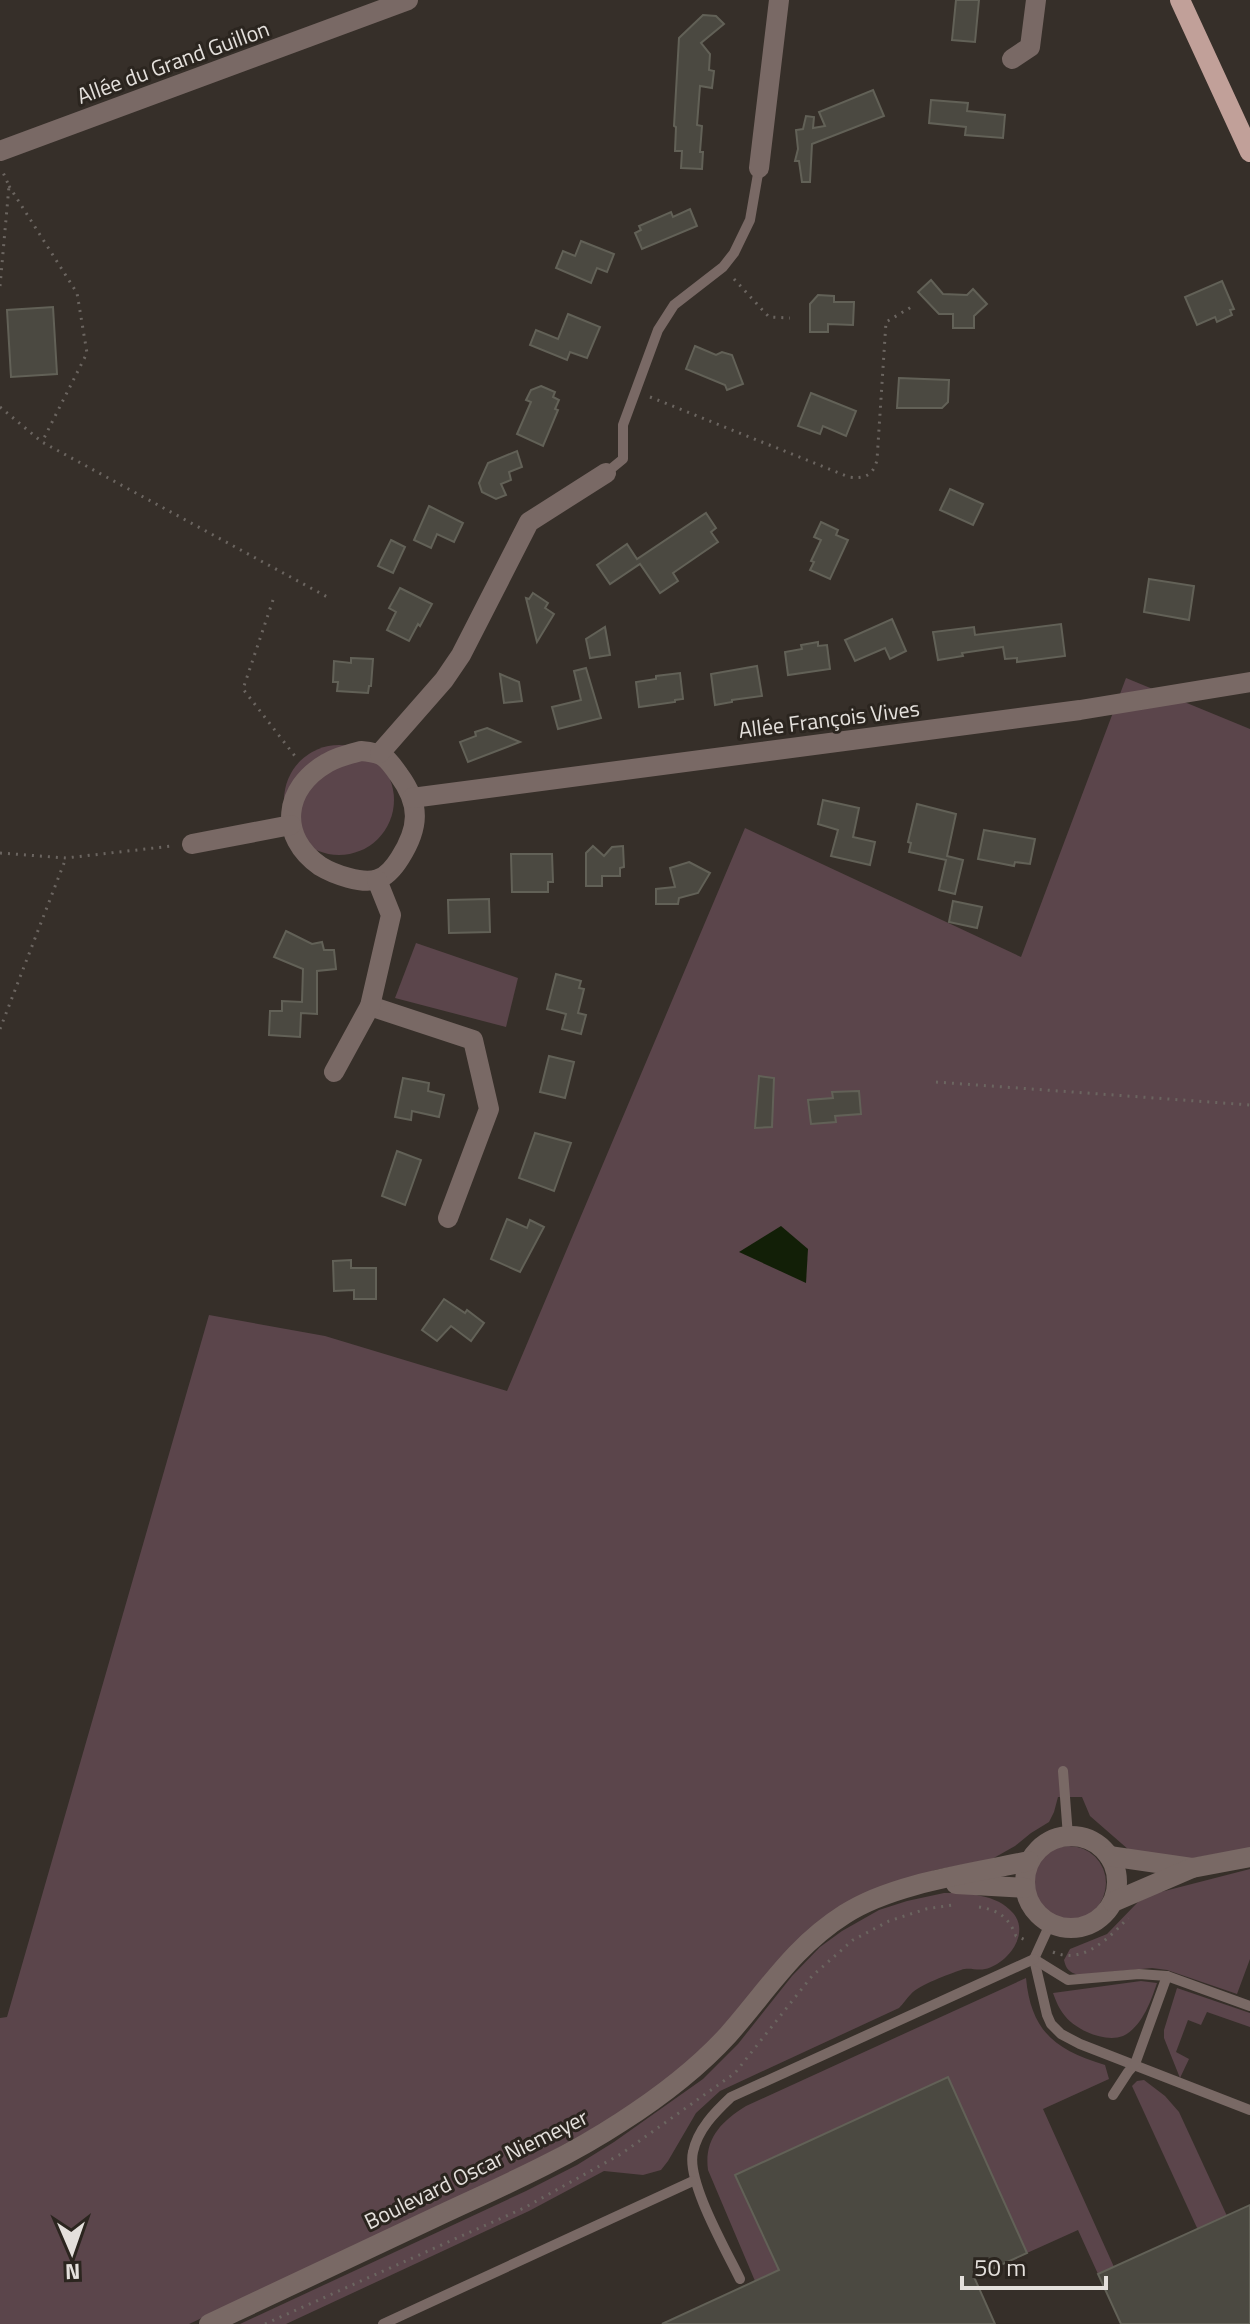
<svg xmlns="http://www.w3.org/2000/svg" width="1250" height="2324" font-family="'Titillium Web',sans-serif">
<rect width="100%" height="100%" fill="#362f29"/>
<!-- green -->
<g fill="#5b454b">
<path d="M1126,678L1250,729V1848L1188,1859L1129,1850L1090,1816L1082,1797H1058L1054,1812L1049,1822L1031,1833L1015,1846L992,1859L935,1870L859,1899L691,2062L621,2113L492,2184L189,2324H0V2018L7,2017L209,1315L325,1336L507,1391L745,828L1021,957Z"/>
<circle cx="339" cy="800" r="55"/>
<path d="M416,943L518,978L506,1027L395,998Z"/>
<circle cx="1069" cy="1883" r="37"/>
<path d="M1250,1869V1959L1237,1994L1167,1970L1152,1968L1078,1975C1069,1972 1066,1969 1064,1960L1070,1949L1107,1934L1138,1902L1153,1894Z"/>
<path d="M944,1893C967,1893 997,1894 1013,1913C1031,1934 1007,1964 985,1969C977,1971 969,1967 961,1970C949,1974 919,1985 911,1994C907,1998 903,2004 899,2008L720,2091L696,2113L668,2161L661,2170L643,2175L604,2171L529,2211L286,2324H240L526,2191L577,2165L614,2142L703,2079L738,2044L792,1976L820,1947L842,1931L879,1910L907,1901Z"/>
<path d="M1026,1978C1031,2031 1055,2050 1105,2065L1109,2079L1043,2109L1114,2267L1098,2274L1078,2230L1027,2253L948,2077L735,2175L779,2270L755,2281L708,2170C704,2140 720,2122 746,2106Z"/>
<path d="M1141,1981L1157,1983C1151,2001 1142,2027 1123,2036C1105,2043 1076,2030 1065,2016C1059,2009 1056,2001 1053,1993Z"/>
<path d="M1177,1988L1250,2013V2027L1207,2012L1201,2025L1188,2020L1176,2052L1189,2059L1180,2078L1164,2038V2030Z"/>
<path d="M1144,2080L1165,2096L1179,2112L1227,2216L1198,2230L1132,2086L1137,2081Z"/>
</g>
<!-- water -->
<path fill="#121f07" d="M781,1226L808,1249L806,1283L739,1252Z"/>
<!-- building -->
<g fill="#4b4941" stroke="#626157" stroke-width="2">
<path d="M956,0H979L975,42L952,40Z"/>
<path d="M703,15L716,16L724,24L701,43L710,54L709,70L714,71L712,88L700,86L697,125L702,126L700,152H703L702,169L681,168L682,151H675L676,127L674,126L679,38Z"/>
<path d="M873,90L884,116L812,144L810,182H802L799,161H795L798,149L796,130L803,129L806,116L814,117L813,128L825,126L819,112Z"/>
<path d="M931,100L968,103L967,111L1005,115L1003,138L965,135L966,127L929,123Z"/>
<path d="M690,209L697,226L642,249L635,233L641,230L639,226L671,212L673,217Z"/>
<path d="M581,241L614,254L607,272L597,268L591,283L556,268L563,251L575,256Z"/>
<path d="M931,280L943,294L967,295L973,289L987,304L974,316V328H953V314H939L918,292Z"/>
<path d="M1222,281L1234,309L1230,310L1232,315L1217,322L1215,317L1197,325L1185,297Z"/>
<path d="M818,295L834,296V302H854L853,325L828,324V332H810V304Z"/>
<path d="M53,307L57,374L11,377L7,310Z"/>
<path d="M568,314L600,327L587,358L570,352L567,360L530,345L536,330L558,339Z"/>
<path d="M695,346L716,355L722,352L732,355L743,384L727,390L725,385L686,369Z"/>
<path d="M899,378L949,380L948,402L942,408H897Z"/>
<path d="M541,386L555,392L553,397L559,400L555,409L558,410L543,446L517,434L531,402L526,400L531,390Z"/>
<path d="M811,393L856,411L846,436L823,426L820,434L798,426Z"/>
<path d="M517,451L522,467L509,472L511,480L501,484L506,495L496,499L482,492L479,483L488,463Z"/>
<path d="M950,489L983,504L973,525L940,510Z"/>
<path d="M429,506L463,523L454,542L437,534L431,548L414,540Z"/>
<path d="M706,513L716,528L711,532L718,542L673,573L678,581L660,593L640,564L610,584L597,565L627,544L637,559Z"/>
<path d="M821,522L838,530L836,535L848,540L830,579L810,570L814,562L811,561L821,540L814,537Z"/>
<path d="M391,540L405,547L393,573L378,566Z"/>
<path d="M1149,579L1194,586L1189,620L1144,612Z"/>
<path d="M400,588L432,604L420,626L418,624L409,641L387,630L396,612L389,608Z"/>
<path d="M533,593L548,603L545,608L554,614L537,642L526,598L529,599Z"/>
<path d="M892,619L906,651L890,659L885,648L855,661L845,640Z"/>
<path d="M1061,624L1065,656L1017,662V658L1005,659L1003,647L962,653L963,656L938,660L933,632L974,627L975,635Z"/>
<path d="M605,627L610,655L590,658L586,639Z"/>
<path d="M818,642V646L827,645L830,669L788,675L785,652L802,649L801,645Z"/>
<path d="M351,658L373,659L371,686H369L368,693L337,691L338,682H333L334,661L351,663Z"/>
<path d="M757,666L762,696L732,700V702L715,705L711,674Z"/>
<path d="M586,668L601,718L558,729L552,707L581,700L574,671Z"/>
<path d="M680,673L683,699L675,700V702L639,707L636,682L656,679V676Z"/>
<path d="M500,674L519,682L522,701L504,703Z"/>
<path d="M487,728L520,742L468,762L460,742L476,736L475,732Z"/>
<path d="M823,800L859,808L853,837L875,842L870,865L831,856L838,830L818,824Z"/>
<path d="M917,804L956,814L947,856L963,860L955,894L939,890L946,860L909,852L911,843L908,842Z"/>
<path d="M984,830L1035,839L1030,864L1015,862L1014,866L978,859Z"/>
<path d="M593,846L604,856L612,847L623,846L624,867L620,868V876H602V886H586V853Z"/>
<path d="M511,854H552L553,882H548V892H512Z"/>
<path d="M689,862L710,873L698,893L679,898L678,904H656V889L675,887L670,868Z"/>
<path d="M489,899L490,932L449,933L448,900Z"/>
<path d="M953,901L982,907L977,928L949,922Z"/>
<path d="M286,931L312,944L322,942L324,950H334L336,969L317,971V1014L301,1013L300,1037L269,1035L270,1011H282V1001L302,1002L303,969L274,957Z"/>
<path d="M556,974L581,981L579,988L584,989L578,1013L586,1015L581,1034L562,1029L566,1014L547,1009Z"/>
<path d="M549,1056L574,1062L565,1098L540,1092Z"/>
<path d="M759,1076L774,1078L772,1127L755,1128Z"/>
<path d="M403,1078L429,1083L428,1091L444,1095L439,1117L412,1111L411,1120L395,1117Z"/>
<path d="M859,1091L861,1114L835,1116L836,1122L811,1124L808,1100L833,1098L832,1092Z"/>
<path d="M535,1133L571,1143L554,1191L519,1178Z"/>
<path d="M397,1151L421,1160L405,1205L382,1196Z"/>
<path d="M507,1219L527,1228L530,1220L544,1227L520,1272L491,1259Z"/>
<path d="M351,1260V1268H376V1299H354V1290L334,1291L333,1261Z"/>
<path d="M444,1299L465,1313L467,1310L484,1323L471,1341L451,1326L437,1341L422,1330Z"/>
<path d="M948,2077L1027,2253L974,2277L995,2324H662L779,2270L735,2175Z"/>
<path d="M1250,2205V2324H1121L1098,2274Z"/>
</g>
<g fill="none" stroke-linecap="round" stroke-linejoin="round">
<!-- path -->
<g stroke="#6b6560" stroke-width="3" stroke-dasharray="2 6" stroke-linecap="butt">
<path d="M9,186L77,293L87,353L42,442"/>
<path d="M734,279L769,317L790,318"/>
<path d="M0,286L9,186L2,170"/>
<path d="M650,397L849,477C864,479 873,476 877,460L886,322L913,306"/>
<path d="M0,407L42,442L331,599"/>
<path d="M273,600L243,689L298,760"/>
<path d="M0,853L66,858L172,846"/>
<path d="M0,1029L66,858"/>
<path d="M936,1082L1250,1105"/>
<path d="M979,1907C999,1910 1009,1918 1016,1936L1028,1941"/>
<path d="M1053,1952C1083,1965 1109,1938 1128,1918"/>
<path d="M265,2324L524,2208L621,2154L735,2073L812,1976L853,1940L889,1921L926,1909L952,1905"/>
</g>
<!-- service -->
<g stroke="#796965" stroke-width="10">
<path d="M606,473L623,459V425L658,330L674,305L723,267L734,253L750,220L759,168"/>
<path d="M1063,1771L1068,1836"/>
<path d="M1050,1924L1034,1959L1047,2015L1051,2024L1061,2034L1080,2044L1250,2110"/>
<path d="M1034,1959L1068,1980L1139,1974L1167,1976L1250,2006"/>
<path d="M1113,2095L1128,2072L1135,2064L1167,1976"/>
<path d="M740,2279C726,2250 686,2181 693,2152C698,2129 715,2112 731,2097L1034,1959"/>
<path d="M383,2324L693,2181"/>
</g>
<!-- minor -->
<g stroke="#796965" stroke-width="20">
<path d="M1012,59L1030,47L1036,0"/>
<path d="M0,151L408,0"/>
<path d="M759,168L779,0"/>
<path d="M361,751C383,753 386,756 399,775C421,805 419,828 400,858C395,866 387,876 378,879C363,885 333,874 320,866C278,837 283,788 327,763C337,757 349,754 361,751Z"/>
<path d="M380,753L444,680L461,655L529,522L606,473"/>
<path d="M412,798L1080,710L1250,682"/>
<path d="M192,844L291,825"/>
<path d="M370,1006L473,1040L489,1109L448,1218"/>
<path d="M334,1072L370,1006L391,915L377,880"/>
<circle cx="1071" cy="1882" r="46"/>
<path d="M1109,1856L1192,1868"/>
<path d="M956,1884L1025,1888"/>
<path d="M1113,1902L1192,1868L1250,1857"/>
<path d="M209,2324C285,2288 362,2252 438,2216C500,2187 563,2160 621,2122C660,2097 696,2070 728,2035C767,1991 793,1947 845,1914C893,1883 973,1873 1029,1861"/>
</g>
<!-- primary -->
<path stroke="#c1a099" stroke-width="20" d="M1180,0L1250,152"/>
</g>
<g text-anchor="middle" stroke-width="6" stroke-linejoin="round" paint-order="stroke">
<!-- street labels -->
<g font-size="22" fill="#e4e0dc" stroke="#2b251f">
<text transform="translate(173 62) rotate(-20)" y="8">Allée du Grand Guillon</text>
<text transform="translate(829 719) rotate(-7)" y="8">Allée François Vives</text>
<text transform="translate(476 2169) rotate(-26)" y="8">Boulevard Oscar Niemeyer</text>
</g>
</g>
<!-- north arrow -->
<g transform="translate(72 2252) rotate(178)" stroke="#2b251f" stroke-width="6" paint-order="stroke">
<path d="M0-6L14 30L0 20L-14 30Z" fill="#e4e0dc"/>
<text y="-12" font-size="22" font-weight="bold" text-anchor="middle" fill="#e4e0dc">N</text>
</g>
<!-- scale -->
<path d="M962 2276v12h144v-12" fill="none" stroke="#e4e0dc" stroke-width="4"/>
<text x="974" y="2276" font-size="24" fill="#e4e0dc" stroke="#2b251f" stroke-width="6" paint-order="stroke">50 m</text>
</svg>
